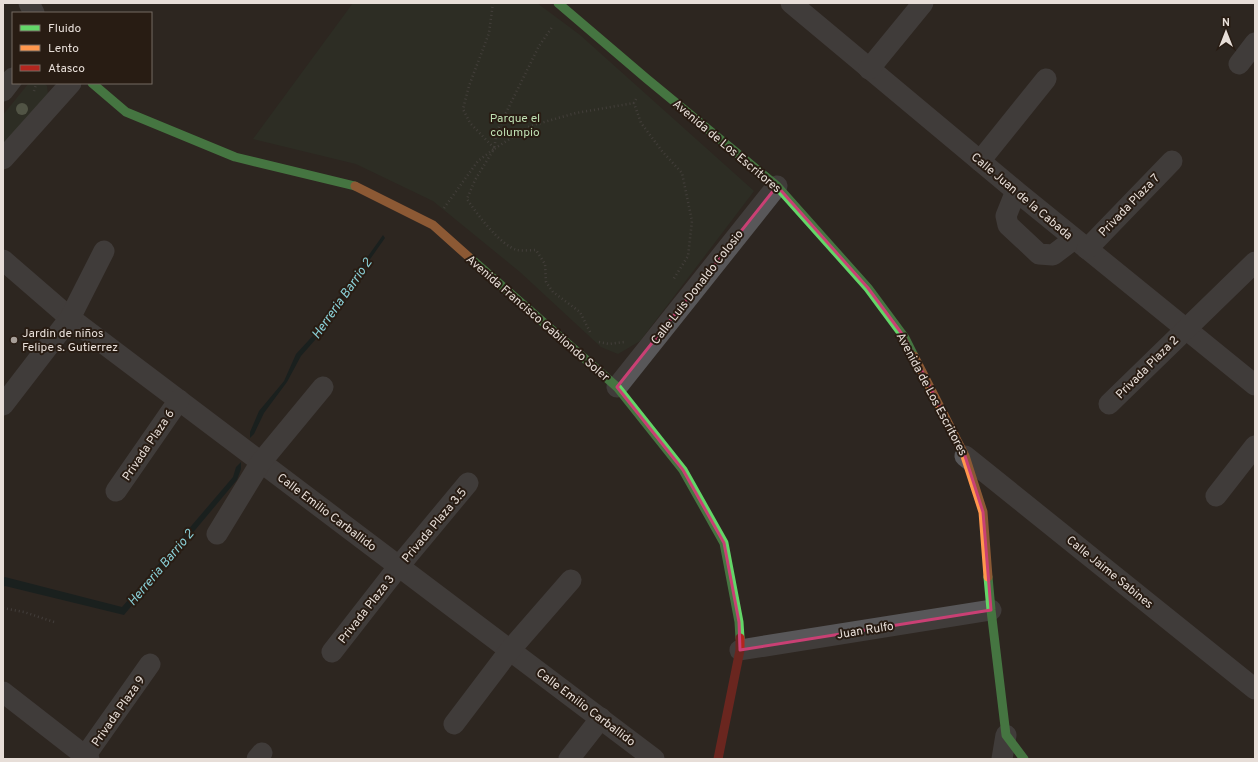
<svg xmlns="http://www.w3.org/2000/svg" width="1258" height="762" font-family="Overpass,sans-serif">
<rect width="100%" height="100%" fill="#2d2621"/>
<!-- green -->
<g fill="#2d3728">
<path d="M353,3H537L580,35L754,191L640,341L618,354L601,347L520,272L433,201L356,164L253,139Z"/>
<path d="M29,83H44L47,86L48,96L3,150V115Z"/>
</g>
<!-- water -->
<g fill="#04191b">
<path d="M383,235L385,238L347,292L323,331L301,356L287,382L264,413L254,434L250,438V432L259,411L284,381L296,354L319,329L344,290Z"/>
<path d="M241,462V469L237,480L124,615L5,586L3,587V578L5,577L122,607L233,477L236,467Z"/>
</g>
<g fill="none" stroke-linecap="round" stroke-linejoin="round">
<!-- path -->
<g stroke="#5d5b5a" stroke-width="2.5" stroke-dasharray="1 3" stroke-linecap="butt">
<path d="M493,3L489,33L469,86L463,109L470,123L494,148"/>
<path d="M34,91L36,85"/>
<path d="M636,99L634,103L641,123L662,151L682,173L692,221L688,256L673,280"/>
<path d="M444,208L478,161L494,149L497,131L539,46L553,26"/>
<path d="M590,332L580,312L553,292L546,282L545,264L536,250C530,250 522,251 517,250C501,246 476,213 467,199L475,180L494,149L530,126L576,113L634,103"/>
<path d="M599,342L609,344L624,342L625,341"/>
<path d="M3,608L24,612L54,622"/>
</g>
<!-- street -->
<g stroke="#585759" stroke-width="21">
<path d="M29,3L34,13"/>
<path d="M791,3L1016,191L1255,385"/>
<path d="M1239,64L1255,43"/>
<path d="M869,69L923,3"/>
<path d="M3,91L13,78"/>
<path d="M3,159L71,83"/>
<path d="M980,161L1046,79"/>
<path d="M1016,191L1006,216L1008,225L1039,254L1053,255L1074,239"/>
<path d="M1087,249L1172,161"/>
<path d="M3,260L70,318L654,759"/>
<path d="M617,387L777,186"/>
<path d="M1109,404L1255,262"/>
<path d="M3,405L70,318L104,251"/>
<path d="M965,456L1255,689"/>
<path d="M116,491L179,400"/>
<path d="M1216,496L1255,446"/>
<path d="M217,534L261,462L323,387"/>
<path d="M740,650L991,610"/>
<path d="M332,652L399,566L468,483"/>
<path d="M3,692L89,759"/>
<path d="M454,724L510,650L571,580"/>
<path d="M83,759L150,664"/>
<path d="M257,759L262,753"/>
<path d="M569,759L601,718"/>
<path d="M1002,759L1006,735"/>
</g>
<!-- fast -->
<g stroke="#63d668" stroke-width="9">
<path d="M558,3L647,79L777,186L868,288L905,338L914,356"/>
<path d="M92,83L126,112L235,157L355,186"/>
<path d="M470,258L617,387L683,470L724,543L739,622L740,638"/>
<path d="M988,577L991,610L1006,735L1024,759"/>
</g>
<!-- slow -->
<g stroke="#ff974d" stroke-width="9">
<path d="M355,186L433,225L470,258"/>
<path d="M914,356L965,456L983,512L988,577"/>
</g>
<!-- jam -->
<path stroke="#b3261e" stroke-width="9" d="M718,759L740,650V638"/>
</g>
<!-- trees -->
<circle fill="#7d8c71" cx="22" cy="109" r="6"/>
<!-- marked area -->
<path d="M0 0H1258V762H0ZM777,186L868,288L905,338L965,456L983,512L991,610L740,650L739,622L724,543L683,470L617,387Z" fill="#2d2621" fill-opacity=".55" fill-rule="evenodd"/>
<path fill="none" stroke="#c94074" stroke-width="3" stroke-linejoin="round" d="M777,186L868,288L905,338L965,456L983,512L991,610L740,650L739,622L724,543L683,470L617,387Z"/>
<!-- markers -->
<circle fill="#a69e98" stroke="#281c13" stroke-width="1.5" cx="14" cy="340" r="4"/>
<g text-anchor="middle" stroke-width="4" stroke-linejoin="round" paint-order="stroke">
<!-- park labels -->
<g font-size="12" fill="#bedfb2" stroke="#281c13">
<text x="515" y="122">Parque el<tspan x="515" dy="14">columpio</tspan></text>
</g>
<!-- street labels -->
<g font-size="12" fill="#e7ded8" stroke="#281c13">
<text transform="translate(727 146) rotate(40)" y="4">Avenida de Los Escritores</text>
<text transform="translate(1022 196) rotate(40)" y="4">Calle Juan de la Cabada</text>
<text transform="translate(1129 205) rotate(-46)" y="4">Privada Plaza 7</text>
<text transform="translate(697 287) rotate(-52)" y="4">Calle Luis Donaldo Colosio</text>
<text transform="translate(538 318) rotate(41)" y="4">Avenida Francisco Gabilondo Soler</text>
<text transform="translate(1147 367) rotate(-45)" y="4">Privada Plaza 2</text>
<text transform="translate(932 394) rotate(62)" y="4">Avenida de Los Escritores</text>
<text transform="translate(148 445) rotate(-56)" y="4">Privada Plaza 6</text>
<text transform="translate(327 512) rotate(37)" y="4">Calle Emilio Carballido</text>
<text transform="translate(434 525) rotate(-50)" y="4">Privada Plaza 3.5</text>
<text transform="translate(1110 572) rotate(39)" y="4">Calle Jaime Sabines</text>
<text transform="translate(366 609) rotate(-52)" y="4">Privada Plaza 3</text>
<text transform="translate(865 630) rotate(-9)" y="4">Juan Rulfo</text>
<text transform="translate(586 707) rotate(37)" y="4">Calle Emilio Carballido</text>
<text transform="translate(118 711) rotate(-55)" y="4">Privada Plaza 9</text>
</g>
<!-- poi labels -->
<g font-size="12" fill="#e7ded8" stroke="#281c13" text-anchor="start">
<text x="22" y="337">Jardin de niños<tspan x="22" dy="14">Felipe s. Gutierrez</tspan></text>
</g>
<!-- water labels -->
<g font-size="13" font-style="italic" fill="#89ced5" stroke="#281c13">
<text transform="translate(341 298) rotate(-55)" y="5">Herreria Barrio 2</text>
<text transform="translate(160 567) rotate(-50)" y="5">Herreria Barrio 2</text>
</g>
</g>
<!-- border -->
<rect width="1258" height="762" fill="none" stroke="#e7ded8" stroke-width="8"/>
<!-- legend -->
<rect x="12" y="12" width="140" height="72" fill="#281c13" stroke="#746a62"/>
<rect x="20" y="25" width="20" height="6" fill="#63d668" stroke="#746a62"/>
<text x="48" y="32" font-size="12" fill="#e7ded8">Fluido</text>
<rect x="20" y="45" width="20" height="6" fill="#ff974d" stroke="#746a62"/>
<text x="48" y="52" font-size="12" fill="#e7ded8">Lento</text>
<rect x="20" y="65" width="20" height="6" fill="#b3261e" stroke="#746a62"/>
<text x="48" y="72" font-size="12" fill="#e7ded8">Atasco</text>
<!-- north arrow -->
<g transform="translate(1226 32)" stroke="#281c13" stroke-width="3" paint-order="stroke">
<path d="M0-3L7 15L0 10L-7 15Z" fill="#e7ded8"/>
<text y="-6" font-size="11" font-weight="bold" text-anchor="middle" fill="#e7ded8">N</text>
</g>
</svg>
